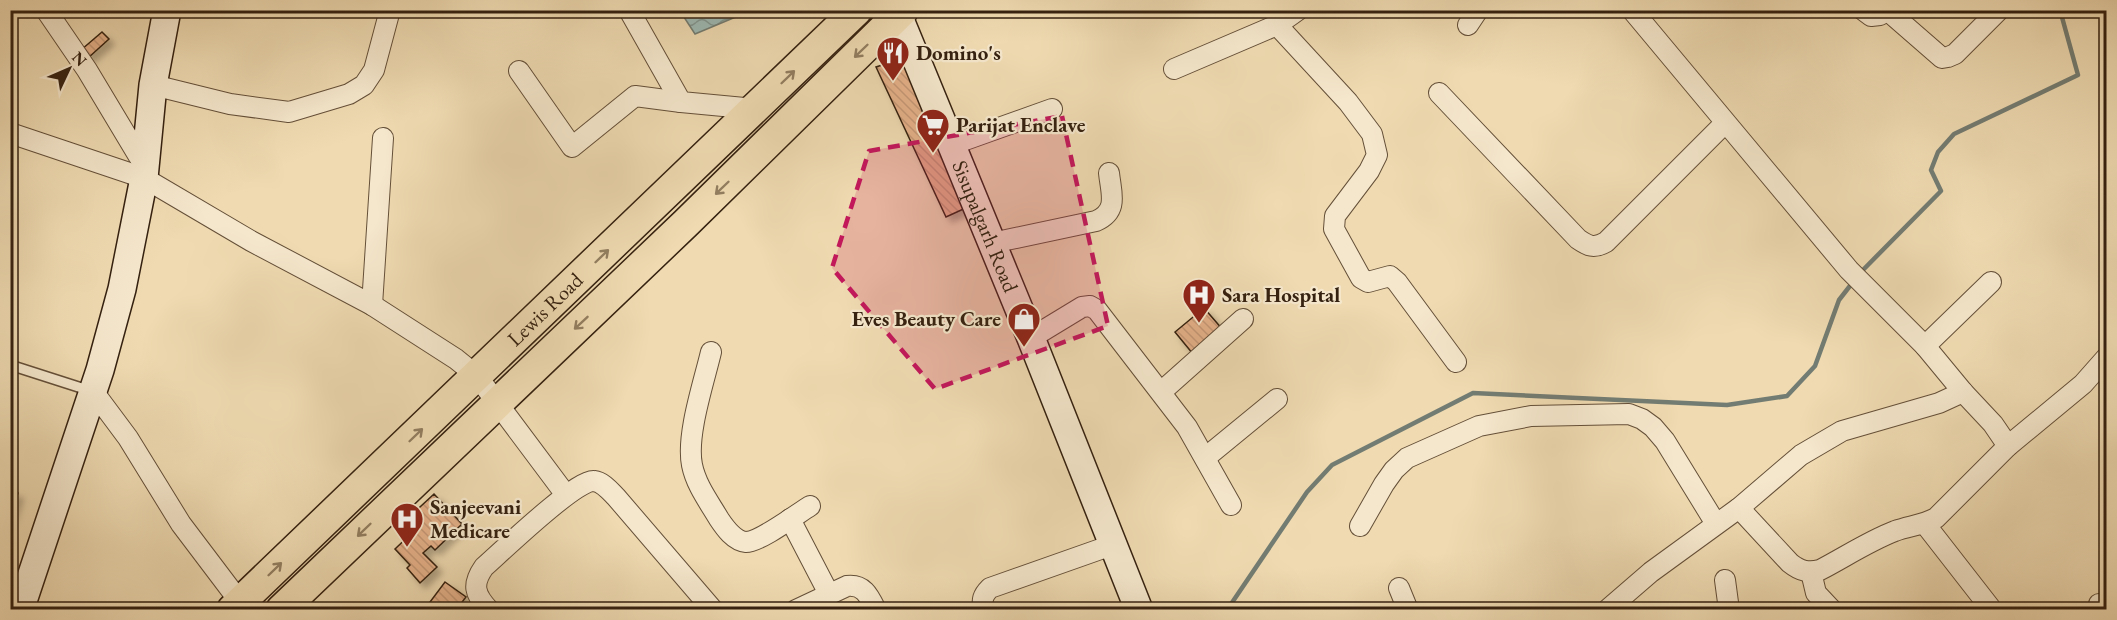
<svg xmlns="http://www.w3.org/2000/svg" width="2117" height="620" font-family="'EB Garamond',serif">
<defs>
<pattern id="water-waves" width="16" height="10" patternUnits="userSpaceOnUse" patternTransform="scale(1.5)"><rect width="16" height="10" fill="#9cb9b4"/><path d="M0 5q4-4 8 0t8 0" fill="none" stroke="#809691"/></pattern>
<pattern id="building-back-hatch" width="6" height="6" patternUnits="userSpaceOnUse" patternTransform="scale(1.5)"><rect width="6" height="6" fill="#e4b088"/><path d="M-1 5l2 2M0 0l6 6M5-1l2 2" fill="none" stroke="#c49774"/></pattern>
<filter id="shadow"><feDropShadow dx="5.5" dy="5.5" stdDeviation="3" flood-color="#0004"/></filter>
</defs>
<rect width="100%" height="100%" fill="#efdab1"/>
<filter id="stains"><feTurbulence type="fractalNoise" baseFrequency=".00333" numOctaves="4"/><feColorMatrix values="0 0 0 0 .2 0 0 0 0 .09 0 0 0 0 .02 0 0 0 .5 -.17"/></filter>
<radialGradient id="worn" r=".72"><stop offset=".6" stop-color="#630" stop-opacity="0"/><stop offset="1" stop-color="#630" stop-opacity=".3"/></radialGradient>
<!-- water -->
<path fill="url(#water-waves)" stroke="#737c72" stroke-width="1.5" d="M680,11H750L695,34Z"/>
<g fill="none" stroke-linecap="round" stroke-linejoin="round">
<!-- stream -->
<g stroke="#737c72" stroke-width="4.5">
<path d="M1860,273L1941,191L1931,170L1938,152L1954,134L2078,75L2060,10"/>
<path d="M1227,610L1307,492L1332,465L1473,393L1727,405L1787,396L1815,366L1839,300L1853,282"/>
</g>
</g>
<!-- building -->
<g fill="url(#building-back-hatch)" stroke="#352110" stroke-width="1.5" filter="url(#shadow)">
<path d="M102,32L109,39L88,58L81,50Z"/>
<path d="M910,56L970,206L946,217L876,67Z"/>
<path d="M1204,308L1223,330L1193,354L1175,332Z"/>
<path d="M10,491L18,493L10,518Z"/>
<path d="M434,494L462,524L435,550L431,546L423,553L437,567L420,583L407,568L410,565L395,549L416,529L407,519Z"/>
<path d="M445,582L466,597L456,610H424Z"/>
</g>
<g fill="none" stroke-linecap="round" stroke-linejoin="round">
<!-- lane casing -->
<g stroke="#644f38" stroke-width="12">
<path id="lane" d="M10,365L91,391"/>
</g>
<!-- street casing -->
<g stroke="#644f38" stroke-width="22">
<g id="street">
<path d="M46,10L87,70L144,165"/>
<path d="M629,10L681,102L755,109"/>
<path d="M1632,10L1849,270L1925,346L1963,392L1993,424L2008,446"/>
<path d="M1863,10L1871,16L1880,15L1888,10"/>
<path d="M1888,11L1942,58L1948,57L1955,54L1999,10"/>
<path d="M1277,25L1348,102L1372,134L1377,155L1369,171L1335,216L1334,229L1361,278L1368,282L1390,276L1397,282L1456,362"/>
<path d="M1468,25L1478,10"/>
<path d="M1174,69L1277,25L1298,10"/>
<path d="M519,71L572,147L635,96L681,102"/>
<path d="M153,85L230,104L289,112L349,94L364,85L374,70L390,10"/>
<path d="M1439,93L1578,239C1588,246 1594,249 1606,242L1725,123"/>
<path d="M10,133L144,178L251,241L372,305L456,359L477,376L566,495"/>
<path d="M951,145L1052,109"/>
<path d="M992,243L1096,221C1119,211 1111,193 1109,173"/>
<path d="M372,305L383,138"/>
<path d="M1031,338L1082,307L1090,306L1097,310L1187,427L1231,505"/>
<path d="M1925,346L1991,282"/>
<path d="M711,352C704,382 686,435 692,465C696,485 709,502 719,519C725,528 734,541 746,542C760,542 797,514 810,506"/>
<path d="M93,391L128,438L181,524L240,602"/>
<path d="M1161,392L1243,319"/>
<path d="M1205,458L1277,399"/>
<path d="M1739,508L1790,563C1800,571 1808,573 1820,570C1845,557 1869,541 1895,531C1909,526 1923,525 1936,518L2008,446L2083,384L2106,358"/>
<path d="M790,519L829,594"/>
<path d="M1925,524L1992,610"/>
<path d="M1360,526L1384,484L1394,470L1407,458L1479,426L1531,416L1629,414L1642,419L1653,427L1665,441L1716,524"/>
<path d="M1811,572L1816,593L1832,610"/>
<path d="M1725,580L1729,610"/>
<path d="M1399,588L1408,610"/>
<path d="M2099,604L2104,610"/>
<path d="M489,610C474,594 472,584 484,567C500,553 578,478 594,481C603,482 610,491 616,497L713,610"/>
<path d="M796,610L847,586C864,584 869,596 876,610"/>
<path d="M984,610C981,600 983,595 990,588L1112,545"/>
<path d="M1607,610L1651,572L1739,508L1801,455L1842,431L1939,403L1963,392"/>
</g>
</g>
<!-- secondary casing -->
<g stroke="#352110" stroke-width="30">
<g id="secondary">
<path id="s1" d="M896,10L1031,338L1139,610"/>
<path d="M20,610L100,370L122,289L144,178L153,85L167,10"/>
</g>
</g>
<!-- primary casing -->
<g stroke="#352110" stroke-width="33">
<g id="primary">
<path id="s2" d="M232,610L857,10"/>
<path d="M281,610L686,223L903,10"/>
</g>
</g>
<!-- lane -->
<use href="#lane" stroke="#f5e7cc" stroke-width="9"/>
<!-- street -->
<use href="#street" stroke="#f5e7cc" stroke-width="20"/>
<!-- secondary -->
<use href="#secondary" stroke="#f5e7cc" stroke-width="27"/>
<!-- primary -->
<use href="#primary" stroke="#efdab1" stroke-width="30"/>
</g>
<!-- one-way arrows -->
<defs><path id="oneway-shaft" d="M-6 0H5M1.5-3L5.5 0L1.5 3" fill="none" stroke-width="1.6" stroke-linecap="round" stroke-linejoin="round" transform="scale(1.5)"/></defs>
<g stroke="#927e60">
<use href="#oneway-shaft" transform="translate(861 51) rotate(136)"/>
<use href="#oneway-shaft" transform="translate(788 77) rotate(-44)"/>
<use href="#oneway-shaft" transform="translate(722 188) rotate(136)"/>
<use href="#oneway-shaft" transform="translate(602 256) rotate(-44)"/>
<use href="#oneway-shaft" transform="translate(581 323) rotate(137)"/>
<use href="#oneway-shaft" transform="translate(416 435) rotate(-44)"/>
<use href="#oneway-shaft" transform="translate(364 530) rotate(136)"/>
<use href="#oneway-shaft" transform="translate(275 569) rotate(-44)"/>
</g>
<!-- marked area -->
<path fill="#c2185b" fill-opacity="0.2" stroke="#c2185b" stroke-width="4.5" stroke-dasharray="12 8" stroke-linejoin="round" d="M1062,116L1108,326L935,389L832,268L869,151Z"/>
<!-- icons -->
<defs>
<g id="restaurant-pin" transform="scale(1.725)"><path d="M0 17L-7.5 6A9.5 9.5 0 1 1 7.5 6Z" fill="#8f2418" stroke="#f5e7cc"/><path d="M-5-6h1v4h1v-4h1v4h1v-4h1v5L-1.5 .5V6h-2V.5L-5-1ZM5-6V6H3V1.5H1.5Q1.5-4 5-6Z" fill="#fff"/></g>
<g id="supermarket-pin" transform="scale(1.725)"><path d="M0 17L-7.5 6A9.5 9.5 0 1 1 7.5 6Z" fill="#8f2418" stroke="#f5e7cc"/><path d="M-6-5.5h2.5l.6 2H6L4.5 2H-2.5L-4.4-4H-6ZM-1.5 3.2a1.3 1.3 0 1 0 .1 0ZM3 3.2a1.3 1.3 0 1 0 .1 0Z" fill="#fff"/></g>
<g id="hospital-pin" transform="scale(1.725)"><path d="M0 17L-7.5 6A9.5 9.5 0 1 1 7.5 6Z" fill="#8f2418" stroke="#f5e7cc"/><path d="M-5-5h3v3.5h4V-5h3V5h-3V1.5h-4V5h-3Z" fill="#fff"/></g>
<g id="shop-pin" transform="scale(1.725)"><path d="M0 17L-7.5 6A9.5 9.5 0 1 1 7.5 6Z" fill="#8f2418" stroke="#f5e7cc"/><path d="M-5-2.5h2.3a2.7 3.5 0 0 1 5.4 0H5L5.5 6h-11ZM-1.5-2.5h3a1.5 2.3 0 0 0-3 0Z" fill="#fff"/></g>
</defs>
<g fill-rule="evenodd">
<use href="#restaurant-pin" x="893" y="53"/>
<use href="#supermarket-pin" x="933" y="125"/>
<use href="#hospital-pin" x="1199" y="295"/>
<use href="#shop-pin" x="1024" y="319"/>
<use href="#hospital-pin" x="407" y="519"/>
</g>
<g text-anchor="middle" stroke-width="4.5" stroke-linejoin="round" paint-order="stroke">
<!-- poi labels -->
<g font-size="21" font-weight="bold" fill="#352110" stroke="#f5e7cc" text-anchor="start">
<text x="916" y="60">Domino's</text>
<text x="956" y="132">Parijat Enclave</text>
<text x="1222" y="302">Sara Hospital</text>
<text x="1001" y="326" text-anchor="end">Eves Beauty Care</text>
<text x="430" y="514">Sanjeevani<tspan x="430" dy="24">Medicare</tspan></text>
</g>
<!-- street labels -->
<g font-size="21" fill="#352110" stroke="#f5e7cc">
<text dy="7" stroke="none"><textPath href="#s1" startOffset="234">Sisupalgarh Road</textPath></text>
<text dy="7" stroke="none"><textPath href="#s2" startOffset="434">Lewis Road</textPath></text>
</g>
</g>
<!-- margin -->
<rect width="2117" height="620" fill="none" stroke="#efdab1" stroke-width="36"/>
<rect x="12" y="12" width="2093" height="596" fill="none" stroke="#352110" stroke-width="3"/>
<rect x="18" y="18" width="2081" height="584" fill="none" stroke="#352110" stroke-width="1.5"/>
<!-- north arrow -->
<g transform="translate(69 69) rotate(46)" stroke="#f5e7cc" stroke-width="4.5" paint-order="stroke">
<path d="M0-4.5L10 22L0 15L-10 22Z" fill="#352110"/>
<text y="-9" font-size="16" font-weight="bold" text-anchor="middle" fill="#352110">N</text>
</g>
<rect width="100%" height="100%" filter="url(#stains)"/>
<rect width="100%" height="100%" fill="url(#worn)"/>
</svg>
